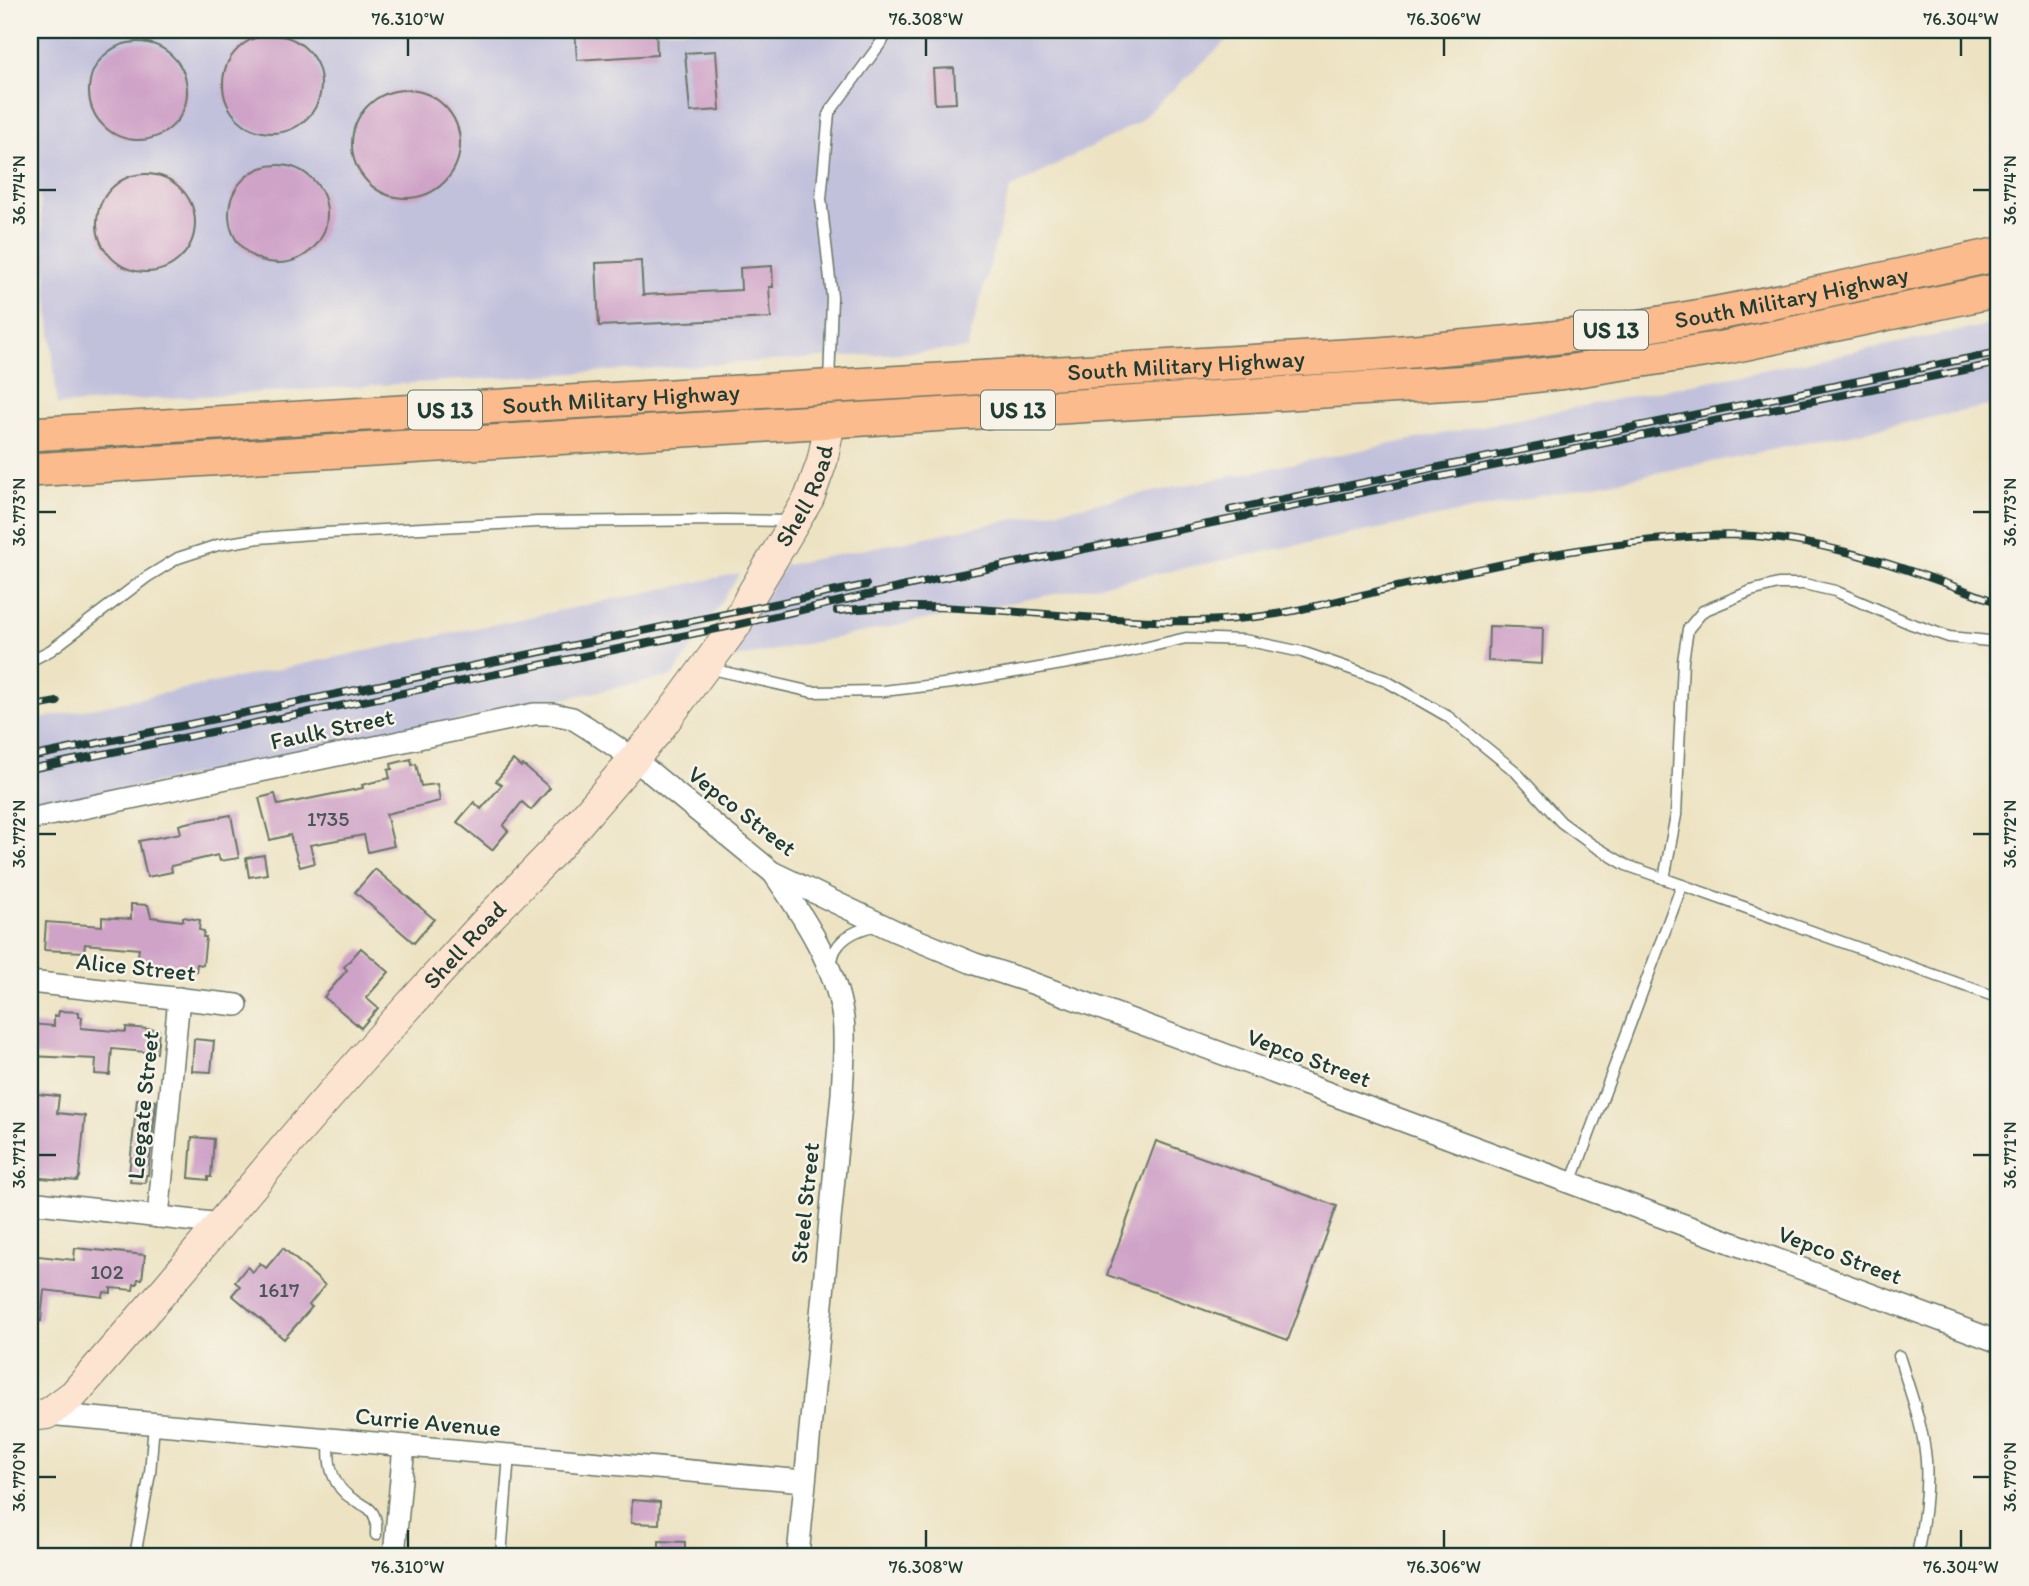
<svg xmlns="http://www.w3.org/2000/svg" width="2029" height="1586" font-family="Itim,sans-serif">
<rect width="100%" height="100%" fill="#f7f3e8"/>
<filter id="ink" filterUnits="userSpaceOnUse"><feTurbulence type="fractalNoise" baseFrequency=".0143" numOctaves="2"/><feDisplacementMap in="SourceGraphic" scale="14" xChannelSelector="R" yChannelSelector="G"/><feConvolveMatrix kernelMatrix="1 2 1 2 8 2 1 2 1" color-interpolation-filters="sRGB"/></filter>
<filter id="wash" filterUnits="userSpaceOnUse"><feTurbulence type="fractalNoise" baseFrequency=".00686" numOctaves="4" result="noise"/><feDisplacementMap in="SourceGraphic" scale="28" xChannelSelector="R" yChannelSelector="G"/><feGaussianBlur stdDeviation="1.57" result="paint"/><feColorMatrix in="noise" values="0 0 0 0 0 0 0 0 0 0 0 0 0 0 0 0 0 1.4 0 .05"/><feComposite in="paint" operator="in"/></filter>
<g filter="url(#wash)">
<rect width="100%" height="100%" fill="#ede3c3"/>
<!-- industrial -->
<g fill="#c2c1dc">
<path d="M30,30H1238L1137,123L1010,189L967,349L57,405L39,191L30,190Z"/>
<path d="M1999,323V404L726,660L785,565Z"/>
<path d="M740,573L673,676L30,809V721Z"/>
</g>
<g id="blocks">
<!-- building -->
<g fill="#cfa2c7">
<path d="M575,30H656L657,55L577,60Z"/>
<circle cx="272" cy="84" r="49"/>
<circle cx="138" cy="91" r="49"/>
<path d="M716,51L720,110L690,112L685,53Z"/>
<path d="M954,68L956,103L935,104L933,69Z"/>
<circle cx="406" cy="144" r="54"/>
<circle cx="278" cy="214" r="49"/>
<circle cx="146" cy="223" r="49"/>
<path d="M641,261L643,295L741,290L740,268L772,266L773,287H769L771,318L599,326L596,263Z"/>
<path d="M1489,626L1543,628L1542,664L1488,661Z"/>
<path d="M411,759L412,765L416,764L421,786L437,784L440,801L386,814L394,846L368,852L364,835L310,845L315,863L300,867L290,835L270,840L259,798L275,794L278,805L363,788L362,785L390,778L388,770L392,769L391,764Z"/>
<path d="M513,760L521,767L523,765L550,788L531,810L522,802L503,826L508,831L492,850L457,822L474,802L481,809L502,785L496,781Z"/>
<path d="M231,815L239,858L220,861L218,855L171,866L172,872L147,877L139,841L181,833L179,825L186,823Z"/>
<path d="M264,855L267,874L249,877L246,858Z"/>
<path d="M375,869L434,919L414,943L355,892Z"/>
<path d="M131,904L148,905L151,917L183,921V917L200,920L199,930L204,931L203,937H206L203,965L197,964L196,971L137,962L139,949L85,944L84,952L44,950L46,922L102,926V917L131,919Z"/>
<path d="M361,948L389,972L366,998L378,1008L361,1028L324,997L347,970L344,967Z"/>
<path d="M59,1011L79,1012V1017H82L81,1028L126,1032V1027L159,1030L157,1053L112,1049L110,1075L95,1074L96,1059L30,1056V1024L54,1026V1016H58Z"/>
<path d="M194,1039L214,1041L211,1072L192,1071Z"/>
<path d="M36,1094L59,1096L57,1113L85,1116L79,1177L77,1181L30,1177V1116H34Z"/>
<path d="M137,1099L156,1101L148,1175H146L145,1183L130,1182L131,1174H129Z"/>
<path d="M192,1137L214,1139L211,1177H208V1180L189,1178Z"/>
<path d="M1156,1141L1337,1206L1288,1340L1107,1275Z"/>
<path d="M75,1248L145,1255L142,1279H138L137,1284H134L133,1290L111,1288V1293L104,1292L103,1297L44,1290L41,1321H30V1255L74,1260Z"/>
<path d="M283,1248L325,1285L309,1305L312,1307L284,1339L232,1295L240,1286L235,1282L247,1267L253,1272L260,1263L266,1268Z"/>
<path d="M632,1500L660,1502L659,1524L631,1523Z"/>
<path d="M659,1541L685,1542V1556H659Z"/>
</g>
</g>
</g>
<g filter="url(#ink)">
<use href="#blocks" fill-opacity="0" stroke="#677766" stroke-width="2"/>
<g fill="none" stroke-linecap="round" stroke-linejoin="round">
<!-- lane casing -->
<g stroke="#677766" stroke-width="13">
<g id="lane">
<path d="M829,384L832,297L821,199L829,113L883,40L889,30"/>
<path d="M30,661L51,650L147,577L178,558L218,545L259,538L325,533L537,522L726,520L793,521"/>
<path d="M707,668L812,692L883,691L952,683L1114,655L1186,638L1244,640L1302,652L1386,681L1447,716L1515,771L1561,822L1591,844L1626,865L1999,998"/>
<path d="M1664,879L1676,815L1683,661L1688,629L1703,611L1751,591L1778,584H1804L1835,591L1909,623L1949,637L1999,642"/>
<path d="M831,967C832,961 833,953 836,949C844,935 863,928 878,925"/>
<path d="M1571,1183L1682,885"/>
<path d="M1899,1356C1909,1389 1923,1425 1926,1460C1928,1493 1923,1524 1917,1556"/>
<path d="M330,1440C327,1463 332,1487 354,1500C362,1505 372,1507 375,1518C377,1522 376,1530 376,1535"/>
<path d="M135,1556L150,1473L154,1424"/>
<path d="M501,1556L509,1455"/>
</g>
</g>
<!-- street casing -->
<g stroke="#677766" stroke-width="24">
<g id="street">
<path d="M30,819L534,714H553L572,718L588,728L634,759L772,872L895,931L975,964L1024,980L1999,1342"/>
<path d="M774,874C805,919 835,964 843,1018C846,1043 843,1069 842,1094L798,1556"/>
<path d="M30,982L237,1005"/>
<path d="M30,1202L221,1224"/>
<path d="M158,1217L179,998"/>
<path d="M47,1414L804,1481"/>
<path d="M394,1556L404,1446"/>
</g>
</g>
<!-- secondary casing -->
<g stroke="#677766" stroke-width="32">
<g id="secondary">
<path id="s1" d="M30,1416L47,1414L74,1394L168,1286L296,1134L396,1020L487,920L559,846L657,732L736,625L750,597L809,498L822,462L830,422"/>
</g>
</g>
<!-- primary casing -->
<g stroke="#677766" stroke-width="36">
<g id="primary">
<path id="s2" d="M30,434L1378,354C1462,347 1547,340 1630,328C1754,309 1877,280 1999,254"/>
<path d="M30,470L1487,381L1566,372L1728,347L1999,290"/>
</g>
</g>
<!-- lane -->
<use href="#lane" stroke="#fff" stroke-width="10"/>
<!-- street -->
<use href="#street" stroke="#fff" stroke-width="21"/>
<!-- secondary -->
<use href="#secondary" stroke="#fde4d1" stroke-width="30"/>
<!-- primary -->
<use href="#primary" stroke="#fbbb8c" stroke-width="33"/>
<!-- rail casing -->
<g stroke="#1f3d34" stroke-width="8">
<g id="rail">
<path d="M1230,510L1999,352"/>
<path d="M837,611C973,595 1109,632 1246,618C1291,614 1335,601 1379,591C1474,570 1569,547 1665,539C1694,536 1725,534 1754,536C1839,543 1920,573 1999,603"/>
<path d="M30,707L57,702"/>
<path d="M30,757L866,585"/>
<path d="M30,769L736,625L937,579L1999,363"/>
</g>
</g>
<!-- rail -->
<use href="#rail" stroke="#f7f3e8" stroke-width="5" stroke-dasharray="16" stroke-linecap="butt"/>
</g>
</g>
<!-- ticks -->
<path fill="none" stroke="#1f3d34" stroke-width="2.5" d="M408,38V56M926,38V56M1444,38V56M1961,38V56M38,190H56M1973,190H1990M38,512H56M1973,512H1990M38,834H56M1973,834H1990M38,1155H56M1973,1155H1990M38,1477H56M1973,1477H1990M408,1530V1548M926,1530V1548M1444,1530V1548M1961,1530V1548"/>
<g text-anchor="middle" stroke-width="5" stroke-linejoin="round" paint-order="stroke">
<!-- number labels -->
<g font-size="21" fill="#4b5659">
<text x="328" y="826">1735</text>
<text x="107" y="1279">102</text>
<text x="279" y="1297">1617</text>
</g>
<!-- shield labels -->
<g fill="#f7f3e8" stroke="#60746a" stroke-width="2">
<rect x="1574" y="310.5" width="74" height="39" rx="5"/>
<rect x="408" y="390.5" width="74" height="39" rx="5"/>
<rect x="981" y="390.5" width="74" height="39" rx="5"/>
</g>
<g font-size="23" font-weight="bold" fill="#1f3d34">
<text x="1611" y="338">US 13</text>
<text x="445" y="418">US 13</text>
<text x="1018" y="418">US 13</text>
</g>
<!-- street labels -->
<g font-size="24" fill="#1f3d34" stroke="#f7f3e8">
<text dy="8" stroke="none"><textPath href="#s2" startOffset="1768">South Military Highway</textPath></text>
<text dy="8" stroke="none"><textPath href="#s2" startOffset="1158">South Military Highway</textPath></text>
<text dy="8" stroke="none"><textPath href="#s2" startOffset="592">South Military Highway</textPath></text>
<text dy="8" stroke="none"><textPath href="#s1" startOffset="1213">Shell Road</textPath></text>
<text transform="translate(332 729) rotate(-12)" y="8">Faulk Street</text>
<text transform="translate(742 811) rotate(38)" y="8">Vepco Street</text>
<text dy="8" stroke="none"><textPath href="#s1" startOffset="646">Shell Road</textPath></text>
<text transform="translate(136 967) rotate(6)" y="8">Alice Street</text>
<text transform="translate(1309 1058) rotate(20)" y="8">Vepco Street</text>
<text transform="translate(143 1105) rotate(-84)" y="8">Leegate Street</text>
<text transform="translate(805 1203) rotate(-84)" y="8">Steel Street</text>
<text transform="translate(1840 1255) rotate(20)" y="8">Vepco Street</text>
<text transform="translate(428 1422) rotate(5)" y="8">Currie Avenue</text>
</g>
</g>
<!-- margin -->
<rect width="2029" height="1586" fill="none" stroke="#f7f3e8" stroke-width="77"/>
<rect x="38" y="38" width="1952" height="1510" fill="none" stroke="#1f3d34" stroke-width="2.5"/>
<g font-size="18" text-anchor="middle" fill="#1f3d34">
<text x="408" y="25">76.310°W</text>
<text x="926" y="25">76.308°W</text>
<text x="1444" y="25">76.306°W</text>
<text x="1961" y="25">76.304°W</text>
<text transform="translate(19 190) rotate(-90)" y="6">36.774°N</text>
<text transform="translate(2010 190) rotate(-90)" y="6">36.774°N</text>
<text transform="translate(19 512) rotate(-90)" y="6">36.773°N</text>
<text transform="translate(2010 512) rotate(-90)" y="6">36.773°N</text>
<text transform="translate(19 834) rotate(-90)" y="6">36.772°N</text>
<text transform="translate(2010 834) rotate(-90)" y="6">36.772°N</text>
<text transform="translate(19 1155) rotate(-90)" y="6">36.771°N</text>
<text transform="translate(2010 1155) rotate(-90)" y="6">36.771°N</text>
<text transform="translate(19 1477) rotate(-90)" y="6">36.770°N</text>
<text transform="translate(2010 1477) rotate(-90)" y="6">36.770°N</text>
<text x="408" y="1573">76.310°W</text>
<text x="926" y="1573">76.308°W</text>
<text x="1444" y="1573">76.306°W</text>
<text x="1961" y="1573">76.304°W</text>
</g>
</svg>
